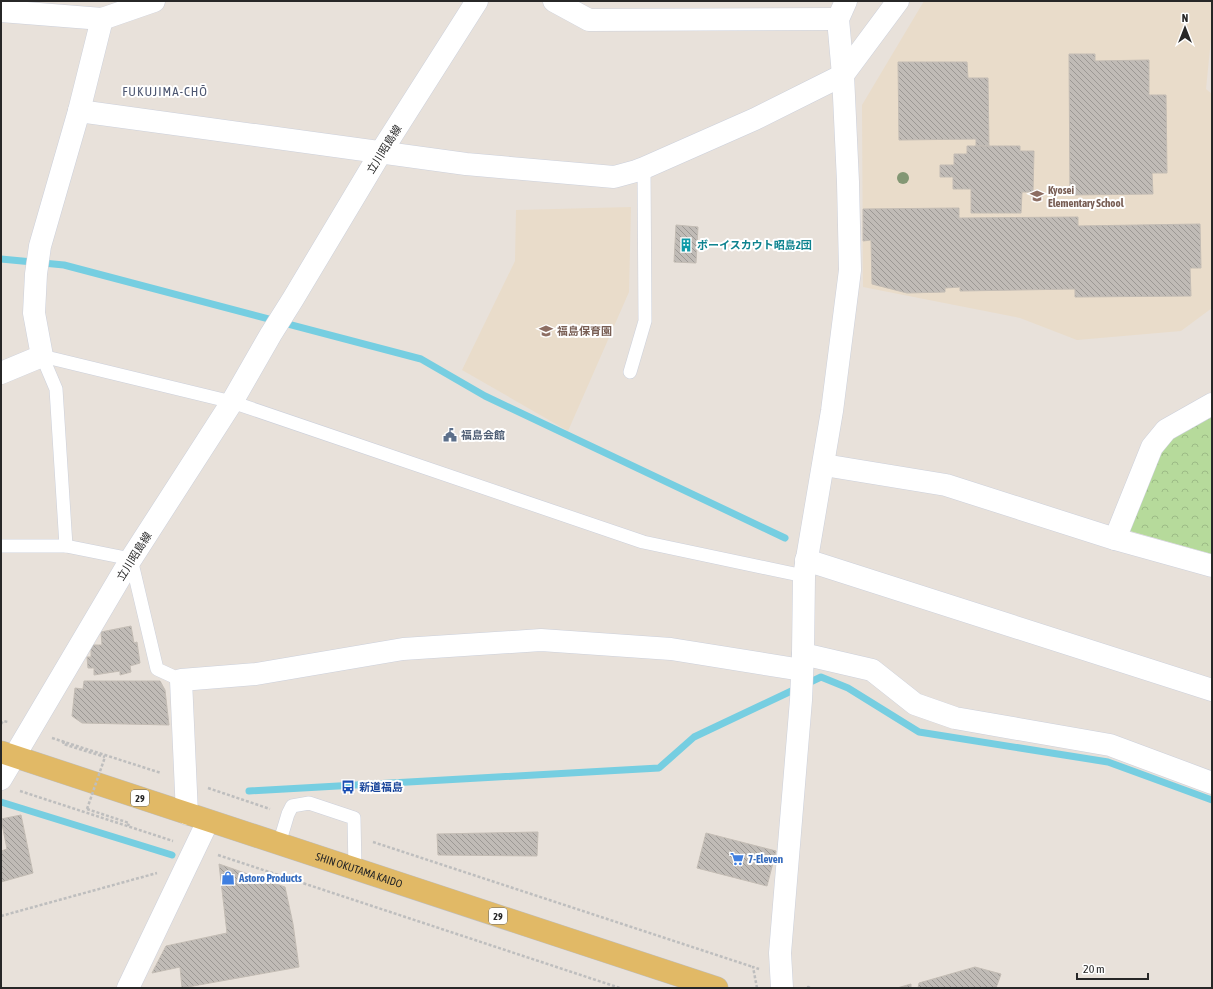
<svg xmlns="http://www.w3.org/2000/svg" width="1213" height="989" font-family="'Asap Condensed','Noto Sans JP',sans-serif">
<defs>
<pattern id="forest-crowns" width="20" height="18" patternUnits="userSpaceOnUse"><rect width="20" height="18" fill="#b6da9b"/><path d="M2 6a3 3 0 1 1 6 0M12 15a3 3 0 1 1 6 0" fill="none" stroke="#9cbb86"/></pattern>
<pattern id="building-back-hatch" width="6" height="6" patternUnits="userSpaceOnUse"><rect width="6" height="6" fill="#c0bbb6"/><path d="M-1 5l2 2M0 0l6 6M5-1l2 2" fill="none" stroke="#9c9894"/></pattern>
</defs>
<rect width="100%" height="100%" fill="#e8e1da"/>
<!-- education -->
<g fill="#e9dcca">
<path d="M924,1H1212V29L1206,89L1212,94V308L1181,331L1077,340L1020,318L863,287L862,105Z"/>
<path d="M631,207L629,292L568,431L462,370L515,261L516,210Z"/>
</g>
<!-- forest -->
<path fill="url(#forest-crowns)" d="M1212,417V554L1130,531L1158,452L1173,437Z"/>
<g fill="none" stroke-linecap="round" stroke-linejoin="round">
<!-- stream -->
<g stroke="#76cee1" stroke-width="7">
<path d="M1,259L64,265L421,359L485,396L785,538"/>
<path d="M249,791L659,768L694,737L821,677L848,688L919,732L1108,762L1212,800"/>
<path d="M1,802L172,855"/>
</g>
</g>
<!-- building -->
<g fill="url(#building-back-hatch)" stroke="#c3bcb4">
<path d="M1069,54H1095V61L1149,60V95H1166L1167,173H1152L1153,194L1070,195Z"/>
<path d="M898,62H967L968,78H988L989,146H976V139L899,140Z"/>
<path d="M967,146H1020V151H1034L1033,192H1022L1021,213H971V189H953V177H940V165H954V154H967Z"/>
<path d="M959,208V218L1078,217V226L1200,224L1201,268H1190L1191,296L1075,297V289L960,291V287L945,288V292L907,293L872,284L871,240L863,241V209Z"/>
<path d="M676,225L698,227L696,263L674,262Z"/>
<path d="M131,626L134,643L137,642L140,663L130,666L131,672L120,675V671L94,675V668H88L87,657H91V645H102L101,632Z"/>
<path d="M84,681H160L165,690L169,725L82,723L72,716L75,688L83,689Z"/>
<path d="M21,815L33,873L1,882V851L7,849L1,819Z"/>
<path d="M538,832L537,856L438,855L437,834Z"/>
<path d="M706,833L776,851L767,886L697,868Z"/>
<path d="M219,864L285,887L293,924L299,967L182,988L180,967L152,973L166,946L227,933Z"/>
<path d="M975,967L1001,974L996,988H918L919,983Z"/>
<path d="M911,984V988H897Z"/>
</g>
<g fill="none" stroke-linecap="round" stroke-linejoin="round">
<!-- service casing -->
<g stroke="#ccd0db" stroke-width="14">
<g id="service">
<path d="M42,356L232,402L643,542L804,576"/>
<path d="M42,356L56,389L66,546L131,559L157,669L181,680"/>
<path d="M630,372L645,321L644,168"/>
<path d="M1,546H66"/>
<path d="M279,844L288,814L292,806L309,803L354,818L355,869"/>
</g>
</g>
<!-- minor casing -->
<g stroke="#ccd0db" stroke-width="23">
<g id="minor">
<path d="M554,1L589,20L838,19"/>
<path d="M1,11L102,19L154,1"/>
<path d="M79,111L466,164L614,177L636,171L644,168L755,119L843,75L898,1"/>
<path d="M1,373L42,356L34,313L36,274L40,246L79,111L102,19"/>
<path d="M824,465L946,485L1115,539L1212,566"/>
<path d="M1115,539L1152,447L1166,430L1212,404"/>
<path d="M806,560L1212,690"/>
<path d="M803,654L872,670L915,704L955,718L1110,745L1212,783"/>
<path d="M187,814L181,680L256,674L403,649L541,640L671,649L802,670"/>
<path d="M128,988L208,821"/>
<path d="M782,988L780,953L801,700L803,654L804,576L832,411L850,270L848,182L843,75L838,19L846,1"/>
</g>
</g>
<!-- secondary casing -->
<g stroke="#ccd0db" stroke-width="23">
<path id="secondary" d="M1,779L131,559L232,402L271,334L293,299L381,152L477,1"/>
</g>
<!-- primary casing -->
<g stroke="#bebebe" stroke-width="23">
<g id="primary">
<path id="s1" d="M1,752L717,988"/>
</g>
</g>
<!-- path -->
<g stroke="#bebebe" stroke-width="2.5" stroke-dasharray="3 2" stroke-linecap="butt">
<path d="M1,724L3,721L8,722"/>
<path d="M52,738L161,773"/>
<path d="M64,741L63,744L105,757"/>
<path d="M208,788L270,809"/>
<path d="M20,791L173,841"/>
<path d="M87,809L129,823L128,826"/>
<path d="M373,842L753,967"/>
<path d="M218,855L620,988"/>
<path d="M1,916L157,873"/>
<path d="M757,988L753,967L759,969"/>
<path d="M808,988V987L811,988"/>
</g>
<!-- service -->
<use href="#service" stroke="#fff" stroke-width="13"/>
<!-- minor -->
<use href="#minor" stroke="#fff" stroke-width="22"/>
<!-- secondary -->
<use href="#secondary" stroke="#fff" stroke-width="22"/>
<!-- primary -->
<use href="#primary" stroke="#e1b966" stroke-width="22"/>
<!-- path-bridge -->
<path stroke="#bebebe" stroke-width="2.5" stroke-dasharray="3 2" stroke-linecap="butt" d="M87,809L105,757"/>
</g>
<!-- trees -->
<circle fill="#839774" cx="903" cy="178" r="6"/>
<!-- icons -->
<defs>
<g id="school-bare" transform="scale(1.08)"><path d="M0-5L7-2L0 1L-7-2ZM-4 1L0 2.5L4 1V4Q0 6-4 4Z" fill="#8d6e63" stroke="#fff" stroke-width="2.5" paint-order="stroke"/></g>
<g id="building-bare" transform="scale(1.08)"><path d="M-4-6H4V6H1V3H-1V6H-4ZM-2.5-4.3h1.7v1.8h-1.7ZM.8-4.3h1.7v1.8H.8ZM-2.5-1h1.7V.8h-1.7ZM.8-1h1.7V.8H.8Z" fill="#0f9aa8" stroke="#fff" stroke-width="2.5" paint-order="stroke"/></g>
<g id="civic-bare" transform="scale(1.08)"><path d="M-.6-6.5H3V-4.5H.6V-3L4-1V1h2V6H-6V1h2V-1L-.6-3ZM-1.2 2.5V6h2.4V2.5Z" fill="#5c6f8a" stroke="#fff" stroke-width="2.5" paint-order="stroke"/></g>
<g id="bus-bare" transform="scale(1.08)"><path d="M-5-6H5V4H4V6H2V4H-2V6H-4V4H-5ZM-3.5-4V0h7V-4ZM-3.5 1.2v1.5H-2V1.2ZM2 1.2v1.5H3.5V1.2Z" fill="#1a4fb4" stroke="#fff" stroke-width="2.5" paint-order="stroke"/></g>
<g id="supermarket-bare" transform="scale(1.08)"><path d="M-6-5.5h2.5l.6 2H6L4.5 2H-2.5L-4.4-4H-6ZM-1.5 3.2a1.3 1.3 0 1 0 .1 0ZM3 3.2a1.3 1.3 0 1 0 .1 0Z" fill="#3f7fe0" stroke="#fff" stroke-width="2.5" paint-order="stroke"/></g>
<g id="shop-bare" transform="scale(1.08)"><path d="M-5-2.5h2.3a2.7 3.5 0 0 1 5.4 0H5L5.5 6h-11ZM-1.5-2.5h3a1.5 2.3 0 0 0-3 0Z" fill="#3f7fe0" stroke="#fff" stroke-width="2.5" paint-order="stroke"/></g>
</defs>
<g fill-rule="evenodd">
<use href="#school-bare" x="1037" y="196"/>
<use href="#building-bare" x="686" y="245"/>
<use href="#school-bare" x="546" y="331"/>
<use href="#civic-bare" x="450" y="435"/>
<use href="#bus-bare" x="348" y="787"/>
<use href="#supermarket-bare" x="737" y="859"/>
<use href="#shop-bare" x="228" y="878"/>
</g>
<g text-anchor="middle" stroke-width="4" stroke-linejoin="round" paint-order="stroke">
<!-- shield labels -->
<g fill="#fff" stroke="#686868" stroke-width="1">
<rect x="131" y="790" width="18" height="16" rx="3"/>
<rect x="489" y="908" width="18" height="16" rx="3"/>
</g>
<g font-size="10" font-weight="bold" fill="#272727">
<text x="140" y="802">29</text>
<text x="498" y="920">29</text>
</g>
<!-- street labels -->
<g font-size="11" fill="#272727" stroke="#fff">
<text transform="translate(384 149) rotate(-58)" y="4">立川昭島線</text>
<text transform="translate(134 556) rotate(-58)" y="4">立川昭島線</text>
<text dy="4" stroke="none"><textPath href="#s1" startOffset="377">SHIN OKUTAMA KAIDO</textPath></text>
</g>
<!-- education labels -->
<g font-size="11" font-weight="bold" fill="#785e54" stroke="#fff" text-anchor="start">
<text x="1048" y="194">Kyosei<tspan x="1048" dy="13">Elementary School</tspan></text>
<text x="557" y="335">福島保育園</text>
</g>
<!-- culture labels -->
<g font-size="11" font-weight="bold" fill="#0d838f" stroke="#fff" text-anchor="start">
<text x="697" y="249">ボーイスカウト昭島2団</text>
</g>
<!-- service labels -->
<g font-size="11" font-weight="bold" fill="#4e5e75" stroke="#fff" text-anchor="start">
<text x="461" y="439">福島会館</text>
</g>
<!-- transit labels -->
<g font-size="11" font-weight="bold" fill="#164399" stroke="#fff" text-anchor="start">
<text x="359" y="791">新道福島</text>
</g>
<!-- shop labels -->
<g font-size="11" font-weight="bold" fill="#366cbe" stroke="#fff" text-anchor="start">
<text x="748" y="863">7-Eleven</text>
<text x="239" y="882">Astoro Products</text>
</g>
<!-- quarter labels -->
<g font-size="13" letter-spacing="1" fill="#4d5772" stroke="#fff">
<text x="165" y="96">FUKUJIMA-CHŌ</text>
</g>
</g>
<!-- border -->
<rect width="1213" height="989" fill="none" stroke="#272727" stroke-width="4"/>
<!-- north arrow -->
<g transform="translate(1185 28)" stroke="#ffffff" stroke-width="3" paint-order="stroke">
<path d="M0-3L7 15L0 10L-7 15Z" fill="#272727"/>
<text y="-6" font-size="11" font-weight="bold" text-anchor="middle" fill="#272727">N</text>
</g>
<!-- scale -->
<path d="M1077 973v6h71v-6" fill="none" stroke="#272727" stroke-width="2"/>
<text x="1083" y="973" font-size="12" fill="#272727" stroke="#ffffff" stroke-width="3" paint-order="stroke">20 m</text>
</svg>
